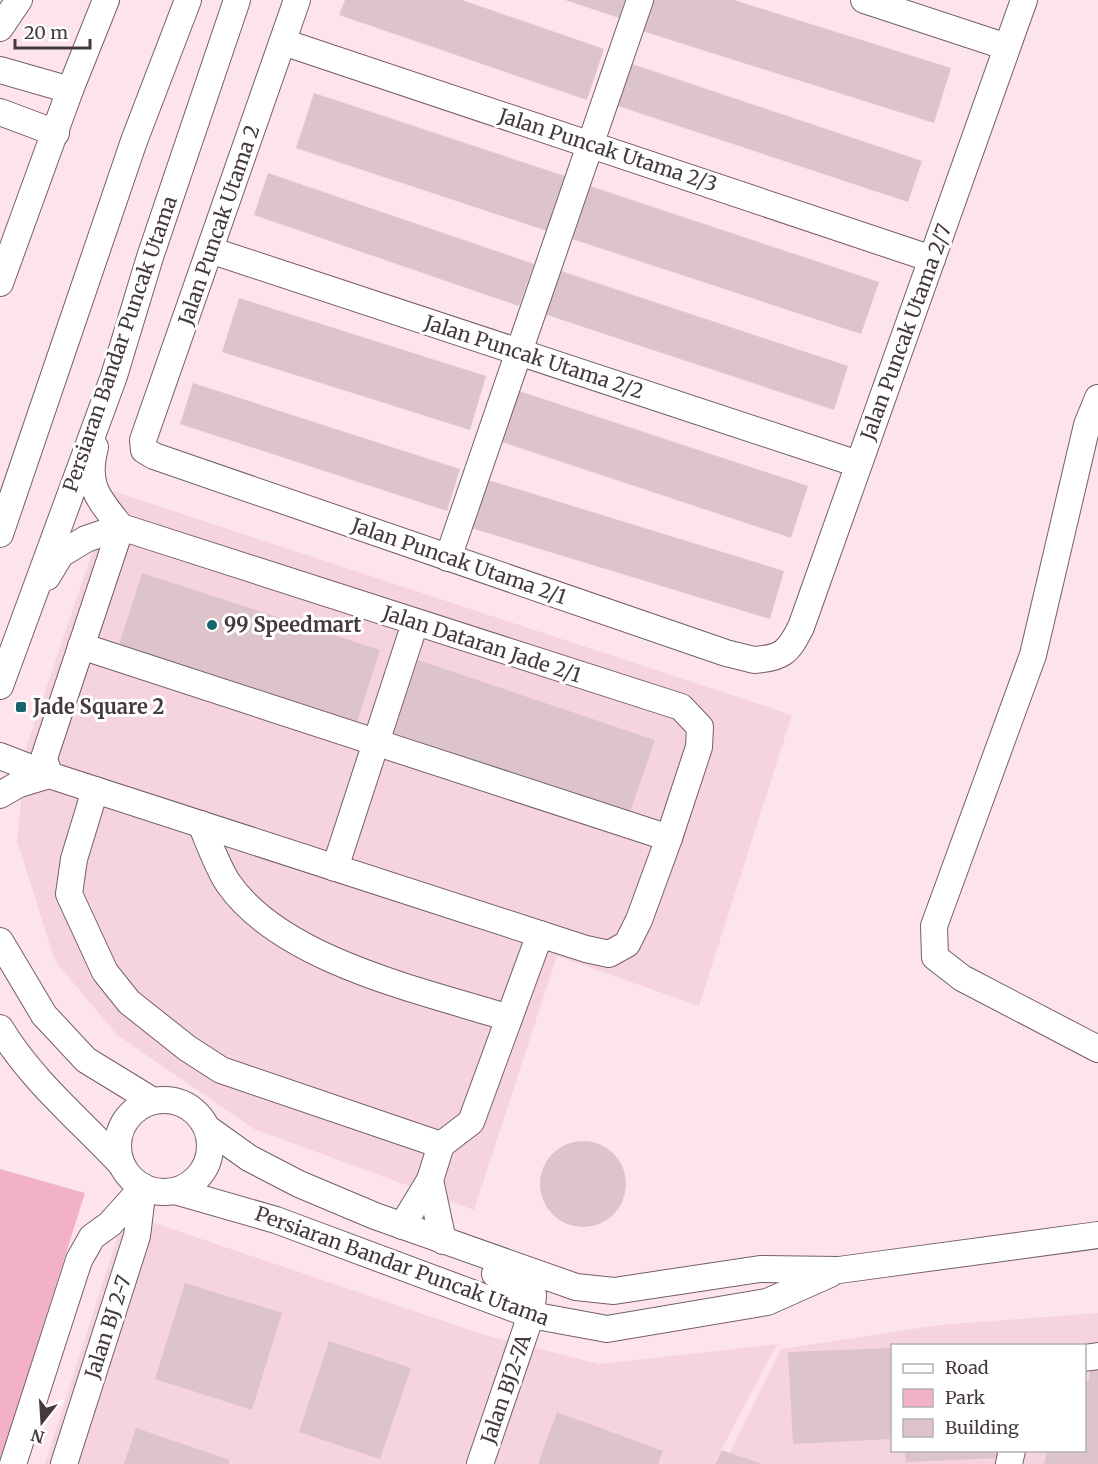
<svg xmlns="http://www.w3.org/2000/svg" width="1098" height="1464" font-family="Merriweather,serif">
<rect width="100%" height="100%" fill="#fde4eb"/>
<!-- built -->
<g fill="#f6d4de" fill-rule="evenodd">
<path d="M113,491L792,715L699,1006L557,956L474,1210L254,1129L117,1035L55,961L17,841L27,745Z"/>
<path d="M125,1213L485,1335L599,1364L777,1344L714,1464H45Z"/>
<path d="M1098,1313V1464H724L781,1349L939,1325ZM892,1346H1084V1450H892Z"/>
</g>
<!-- green -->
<path fill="#f3b1c6" d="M0,1169L85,1193L0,1462Z"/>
<!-- building -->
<g fill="#ddc4cb">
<path d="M345,0H462L604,49L587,100L339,15Z"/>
<path d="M565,0H625L619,18Z"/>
<path d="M648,0H734L951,68L934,123L639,30Z"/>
<path d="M626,62L922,161L908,202L612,104Z"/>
<path d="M314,93L565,176L547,231L296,148Z"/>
<path d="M268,173L534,264L519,306L254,215Z"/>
<path d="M581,183L879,282L861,334L563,236Z"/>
<path d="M552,268L848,366L834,410L538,312Z"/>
<path d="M239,298L486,376L470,430L222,352Z"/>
<path d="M193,383L460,469L447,511L180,424Z"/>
<path d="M513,389L808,486L791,538L496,440Z"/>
<path d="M485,479L784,571L770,619L471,528Z"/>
<path d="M142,573L380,650L357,722L119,645Z"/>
<path d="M418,660L655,740L630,812L394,733Z"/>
<circle cx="583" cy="1184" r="43"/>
<path d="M185,1283L282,1313L252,1410L155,1379Z"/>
<path d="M329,1341L411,1368L380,1459L299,1432Z"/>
<path d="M892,1348V1439L793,1444L788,1352Z"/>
<path d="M1092,1363L1098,1364V1464H1044L1047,1450H1084V1382H1088Z"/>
<path d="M557,1412L663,1451L658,1464H538Z"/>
<path d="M136,1428L230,1460L228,1464H124Z"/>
<path d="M722,1450L762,1464H715Z"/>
<path d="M905,1450H1002V1458L906,1462Z"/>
</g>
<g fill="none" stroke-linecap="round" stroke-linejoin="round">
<!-- minor casing -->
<g stroke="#755f66" stroke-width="28">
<g id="minor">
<path d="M297,0L143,440L144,450L154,456L726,653L754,660C782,658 788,653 801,627L1024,0"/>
<path d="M864,0L1007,47"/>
<path d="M0,28L19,0"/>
<path d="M283,42L932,259"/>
<path d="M0,70L70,90"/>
<path d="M0,112L56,133"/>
<path d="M210,250L858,464"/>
<path d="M0,283L70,90L106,0"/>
<path d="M1098,398L1087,425L1033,655L934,926L935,957L962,978L1098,1049"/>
<path d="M95,447C85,486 98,498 121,527"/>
<path d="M0,534L134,141L188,0"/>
<path d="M448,558L640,0"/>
<path d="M47,577L61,554L86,539L121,527"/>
<path d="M81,646L669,838L699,747L700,727L681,707L121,527"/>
<path d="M0,686L114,376L150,257L237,0"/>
<path d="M0,756L49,775L586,949L609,954L627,944L639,920L669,838"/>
<path d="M49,775L44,758L121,527"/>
<path d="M95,790L74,859L69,894L105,972L129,1002L187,1048L221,1070L441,1145L471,1122L540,934"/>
<path d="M0,795L19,784L49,775"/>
<path d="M201,824C209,843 217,866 228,883C282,961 423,991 509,1018"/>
<path d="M335,868L415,623"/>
<path d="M0,941L44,1015L86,1060L153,1101"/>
<path d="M0,1028C31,1080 81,1121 121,1164"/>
<circle cx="164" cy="1146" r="46"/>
<path d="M207,1128L249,1158L299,1184L375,1216L576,1287L614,1291L760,1269L839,1270L1098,1235"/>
<path d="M430,1180L443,1241"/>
<path d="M175,1191L276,1220L531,1315L607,1329L767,1302L830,1274"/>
<path d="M402,1226L430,1180L441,1145"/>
<path d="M1084,1358L1098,1356"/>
<path d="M13,1464L79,1260L92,1237L110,1224L143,1187"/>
<path d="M64,1464L137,1236L143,1187"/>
<path d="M480,1464L531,1315L533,1295L495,1274"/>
<path d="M1009,1464L1012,1450"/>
</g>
</g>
<!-- minor -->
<use href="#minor" stroke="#fff" stroke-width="26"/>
</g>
<!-- markers -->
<g fill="#19656f" stroke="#fff" stroke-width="2">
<circle cx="212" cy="625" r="6"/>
<rect x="15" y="701" width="12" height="12" rx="3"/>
</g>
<g text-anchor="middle" stroke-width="6" stroke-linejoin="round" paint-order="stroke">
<!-- street labels -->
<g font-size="20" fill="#443a3d" stroke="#fff">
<text transform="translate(608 150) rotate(18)" y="7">Jalan Puncak Utama 2/3</text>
<text transform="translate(219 225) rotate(-71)" y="7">Jalan Puncak Utama 2</text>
<text transform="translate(906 332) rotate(-70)" y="7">Jalan Puncak Utama 2/7</text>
<text transform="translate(120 344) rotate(-71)" y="7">Persiaran Bandar Puncak Utama</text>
<text transform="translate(534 357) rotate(18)" y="7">Jalan Puncak Utama 2/2</text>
<text transform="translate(459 561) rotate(19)" y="7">Jalan Puncak Utama 2/1</text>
<text transform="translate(482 644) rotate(18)" y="7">Jalan Dataran Jade 2/1</text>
<text transform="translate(402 1266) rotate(20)" y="7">Persiaran Bandar Puncak Utama</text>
<text transform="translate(108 1327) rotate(-72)" y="7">Jalan BJ 2-7</text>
<text transform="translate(506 1389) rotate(-71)" y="7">Jalan BJ2-7A</text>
</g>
<!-- poi labels -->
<g font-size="20" font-weight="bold" fill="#443a3d" stroke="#fff" text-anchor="start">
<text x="224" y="632">99 Speedmart</text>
<text x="33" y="714">Jade Square 2</text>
</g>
</g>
<!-- legend -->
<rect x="891" y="1344" width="195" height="108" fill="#ffffff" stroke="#b4b0b1" stroke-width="1.5"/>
<rect x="903" y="1364" width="30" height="9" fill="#ffffff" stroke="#b4b0b1" stroke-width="1.5"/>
<text x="945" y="1374" font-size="18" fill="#443a3d">Road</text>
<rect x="903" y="1389" width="30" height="18" fill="#f3b1c6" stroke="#b4b0b1" stroke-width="1.5"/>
<text x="945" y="1404" font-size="18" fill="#443a3d">Park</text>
<rect x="903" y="1419" width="30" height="18" fill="#ddc4cb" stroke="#b4b0b1" stroke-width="1.5"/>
<text x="945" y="1434" font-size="18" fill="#443a3d">Building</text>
<!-- north arrow -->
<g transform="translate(42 1422) rotate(197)" stroke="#ffffff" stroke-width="4.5" paint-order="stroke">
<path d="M0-4.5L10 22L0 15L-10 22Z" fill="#443a3d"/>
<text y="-9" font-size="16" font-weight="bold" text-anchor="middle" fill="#443a3d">N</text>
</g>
<!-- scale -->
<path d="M15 39v9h75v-9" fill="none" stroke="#443a3d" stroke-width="3"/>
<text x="24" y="39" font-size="18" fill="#443a3d" stroke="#ffffff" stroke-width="4.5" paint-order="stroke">20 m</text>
</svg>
